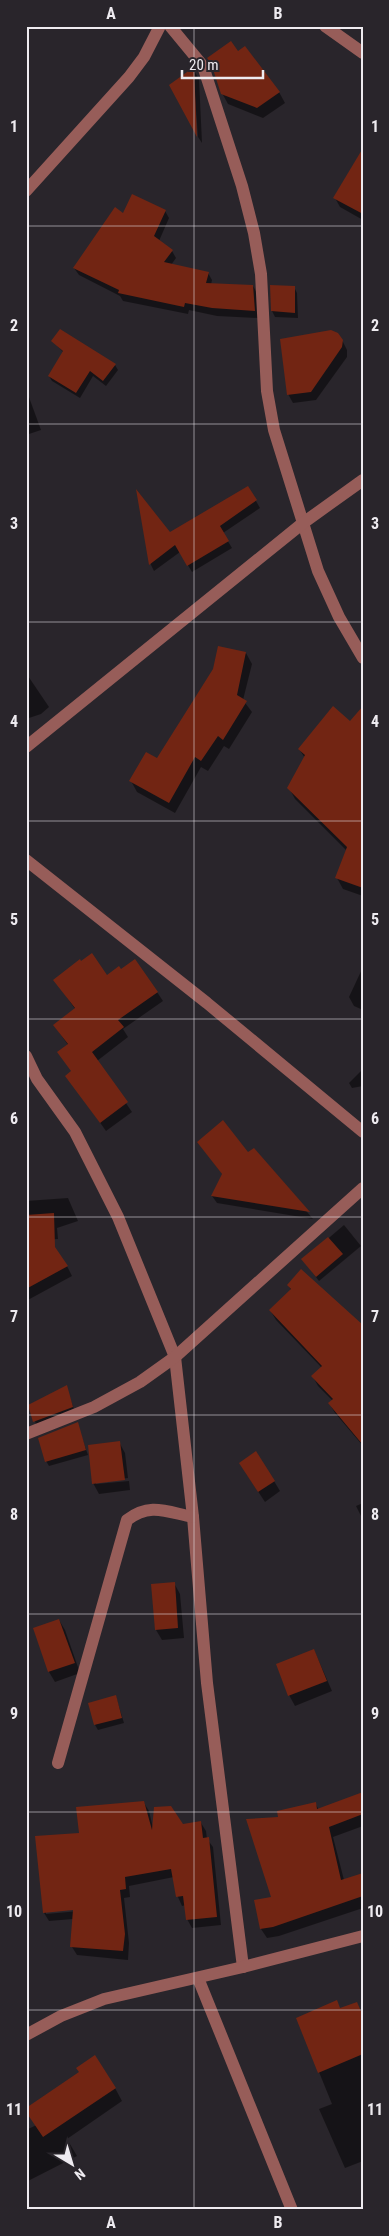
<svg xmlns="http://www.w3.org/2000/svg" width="389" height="2236" font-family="'Roboto Condensed',sans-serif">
<rect width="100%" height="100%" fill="#29252b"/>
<!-- shadow -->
<g fill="#0007" fill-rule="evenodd">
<path d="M238,53L279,92L285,103L263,118L228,104L222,93Z"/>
<path d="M193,69L199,79L202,143L198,137Z"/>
<path d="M363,174V220L340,207L335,198Z"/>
<path d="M165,211L169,218L159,241L172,251L176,258L171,265L208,273L212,280L211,285L253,286L257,293L258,318L217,316L189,310L188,314L123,301L120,296L79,275L74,268L124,215Z"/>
<path d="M294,287L297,293L298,318L275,317L272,311Z"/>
<path d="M60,331L115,365L118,370L106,386L93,376L80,398L52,381L49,376L64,353L53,341Z"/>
<path d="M342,340L347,350V357L316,400L293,403L288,394Z"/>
<path d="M26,389L41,430L26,435Z"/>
<path d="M248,487L260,508L223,533L232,548L192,572L180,552L154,571L151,565L138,493L170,534Z"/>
<path d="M246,653L252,664L243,700L252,712L229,749L224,746L208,771L201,767L175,813L137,792L131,781L158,759Z"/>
<path d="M26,673L49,707L41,714L26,719Z"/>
<path d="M363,721V896L343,889L337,878L347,851L295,799L289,788L305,758L299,749L351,723Z"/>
<path d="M81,963L107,976L157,992L163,1001L123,1029L128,1037L97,1061L132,1112L106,1131L67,1076L72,1072L68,1045L54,1025L75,1009L55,980Z"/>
<path d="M363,967V1010L354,1006L349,997Z"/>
<path d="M363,1069V1086L352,1088L349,1083Z"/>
<path d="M198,1142L248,1154L254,1149L313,1219L217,1203L212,1196L223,1175Z"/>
<path d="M68,1198L78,1221L57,1228L58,1239L26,1241V1201Z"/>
<path d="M344,1225L361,1246L319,1281L303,1260Z"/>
<path d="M26,1266H67L72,1276L26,1301Z"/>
<path d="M301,1271L363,1400V1446L335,1413L329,1403L333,1401L318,1386L313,1377L322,1368L276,1320L270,1310L291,1290L288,1285Z"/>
<path d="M66,1387L75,1412L37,1427L30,1406Z"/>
<path d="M77,1424L88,1455L49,1466L46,1461Z"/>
<path d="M119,1442L125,1453L128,1478L96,1482V1484L129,1481L130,1490L99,1494L93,1483Z"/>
<path d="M246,1473L274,1481L280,1491L265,1502Z"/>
<path d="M363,1503V1520L356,1506Z"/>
<path d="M174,1583L180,1594L184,1638L162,1640L156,1630Z"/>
<path d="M59,1620L65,1630L80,1673L55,1682L49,1672L34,1629Z"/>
<path d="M314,1650L332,1691L295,1706L289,1695Z"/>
<path d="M116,1697L124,1723L98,1730L95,1725Z"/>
<path d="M363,1793V1826L333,1837L344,1880L363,1874V1908L279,1936L267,1938L261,1929L273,1897L280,1818L315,1803L319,1810Z"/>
<path d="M144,1803L149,1811L153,1828L201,1823L206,1831L207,1839L213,1847L221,1925L192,1928L187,1919L186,1905L182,1906L178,1897L174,1877L129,1886L130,1897L124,1898L129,1943L128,1960L77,1955L72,1947L73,1919L49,1921L44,1913L80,1834ZM79,1908V1911L46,1914V1911Z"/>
<path d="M356,2003L363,2015V2161L345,2168L319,2109L332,2104L297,2018L341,2009Z"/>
<path d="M115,2088L122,2101L67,2139L77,2156L26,2182V2130Z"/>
</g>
<!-- building -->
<g fill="#722513">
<path d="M231,41L238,51L245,46L280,92L257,108L221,94L211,63L207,58Z"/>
<path d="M194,67V68L197,137L169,85Z"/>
<path d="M363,148V214L333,198Z"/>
<path d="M132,194L166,210L154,236L173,250L164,262L209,272L206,283L253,285L255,311L212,308L185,303L184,307L118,293L119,290L73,268L115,207L123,213Z"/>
<path d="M270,285L295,286V313L271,311Z"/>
<path d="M60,329L116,364L103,381L90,371L76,393L48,376L63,351L51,341Z"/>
<path d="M331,330L338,333L343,340L342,347L311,392L287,395L280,339Z"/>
<path d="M248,486L257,500L220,526L229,541L187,566L175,545L149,565L136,489L170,532Z"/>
<path d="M218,646L246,652L237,695L247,701L223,740L218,736L201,761L195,757L169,803L129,781L146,752L157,758L213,669Z"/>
<path d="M333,706L350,721L363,706V888L335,878L347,847L287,788L305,755L298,749Z"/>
<path d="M92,953L107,975L119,966L121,969L135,959L158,992L118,1020L124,1027L92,1052L128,1102L100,1123L65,1076L71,1071L57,1052L68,1044L53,1025L75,1008L53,980L80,959L81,961Z"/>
<path d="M223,1120L248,1152L254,1148L310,1212L211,1196L222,1174L197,1142Z"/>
<path d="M54,1213L55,1247L68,1266L26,1289V1215Z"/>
<path d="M328,1237L343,1254L316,1277L301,1259Z"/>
<path d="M301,1269L363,1325V1445L328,1403L333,1399L311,1376L322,1366L269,1310L291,1289L287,1285Z"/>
<path d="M67,1385L73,1407L33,1422L28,1405Z"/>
<path d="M78,1422L86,1450L45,1462L38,1438Z"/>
<path d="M120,1441L125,1480L92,1484L88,1445Z"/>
<path d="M256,1451L275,1481L258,1492L239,1463Z"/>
<path d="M175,1582L178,1628L155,1630L151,1584Z"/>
<path d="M59,1619L75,1663L48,1672L33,1628Z"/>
<path d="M314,1649L327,1681L288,1696L276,1664Z"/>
<path d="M116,1695L122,1718L94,1725L88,1703Z"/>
<path d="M363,1792V1814L329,1827L341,1880L363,1873V1896L273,1927L260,1929L254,1900L271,1897L246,1819L278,1817L277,1811L316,1802L317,1809Z"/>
<path d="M144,1801L152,1830L154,1807L171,1806L183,1824L201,1821L203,1838L209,1837L217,1917L186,1920L183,1896L176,1897L171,1869L125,1877L126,1889L120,1890L125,1934L123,1951L70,1947L73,1910L43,1913L35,1836L79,1833L76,1807Z"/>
<path d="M337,2000L340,2008L357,2002L363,2016V2054L318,2073L296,2018Z"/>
<path d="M95,2055L116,2088L43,2137L26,2112V2108L79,2072L76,2068Z"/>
</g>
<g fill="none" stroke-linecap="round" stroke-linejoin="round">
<!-- street -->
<g stroke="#975d59" stroke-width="12">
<path d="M170,26L203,66L242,186L254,233L261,274L267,391L274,430L318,571L339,617L363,658"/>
<path d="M325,26L363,53"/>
<path d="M26,191L129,77L144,57L160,26"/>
<path d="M26,747L303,523L363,480"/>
<path d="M26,860L207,1003L363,1132"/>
<path d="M26,1056L37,1079L75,1132L118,1217L175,1357L193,1517L207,1683L243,1967"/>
<path d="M26,1434L94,1407L140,1382L175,1357L363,1188"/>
<path d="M58,1763L127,1520C150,1502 167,1512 193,1517"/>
<path d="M198,1978L292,2210"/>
<path d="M26,2035L61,2016L104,1999L243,1967L363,1936"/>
</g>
</g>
<!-- grid -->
<path fill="none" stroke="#eeebf0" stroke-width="1" stroke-opacity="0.55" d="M194,26V2210M26,226H363M26,424H363M26,622H363M26,821H363M26,1019H363M26,1217H363M26,1415H363M26,1614H363M26,1812H363M26,2010H363"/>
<!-- border -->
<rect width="389" height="2236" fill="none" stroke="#29252b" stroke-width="55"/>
<!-- north arrow -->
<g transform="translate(72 2164) rotate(142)" stroke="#29252b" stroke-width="4" paint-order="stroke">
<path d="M0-4L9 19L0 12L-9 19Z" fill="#eeebf0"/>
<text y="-8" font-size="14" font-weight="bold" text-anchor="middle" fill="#eeebf0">N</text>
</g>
<!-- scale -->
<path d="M182 70v8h81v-8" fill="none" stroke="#eeebf0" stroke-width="2.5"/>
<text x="189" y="70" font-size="15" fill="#eeebf0" stroke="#29252b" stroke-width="4" paint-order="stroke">20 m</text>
<rect x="28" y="28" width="334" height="2180" fill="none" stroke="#eeebf0" stroke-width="2"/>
<g font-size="16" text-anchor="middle" font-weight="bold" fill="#eeebf0">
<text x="111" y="19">A</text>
<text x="278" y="19">B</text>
<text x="14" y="132">1</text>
<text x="375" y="132">1</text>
<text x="14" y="331">2</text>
<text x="375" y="331">2</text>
<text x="14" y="529">3</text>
<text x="375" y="529">3</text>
<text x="14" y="727">4</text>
<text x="375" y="727">4</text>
<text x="14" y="925">5</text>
<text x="375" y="925">5</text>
<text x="14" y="1124">6</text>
<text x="375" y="1124">6</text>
<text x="14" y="1322">7</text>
<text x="375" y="1322">7</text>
<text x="14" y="1520">8</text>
<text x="375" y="1520">8</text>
<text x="14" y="1719">9</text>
<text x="375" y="1719">9</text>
<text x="14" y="1917">10</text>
<text x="375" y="1917">10</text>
<text x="14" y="2115">11</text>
<text x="375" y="2115">11</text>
<text x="111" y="2228">A</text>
<text x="278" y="2228">B</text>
</g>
</svg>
